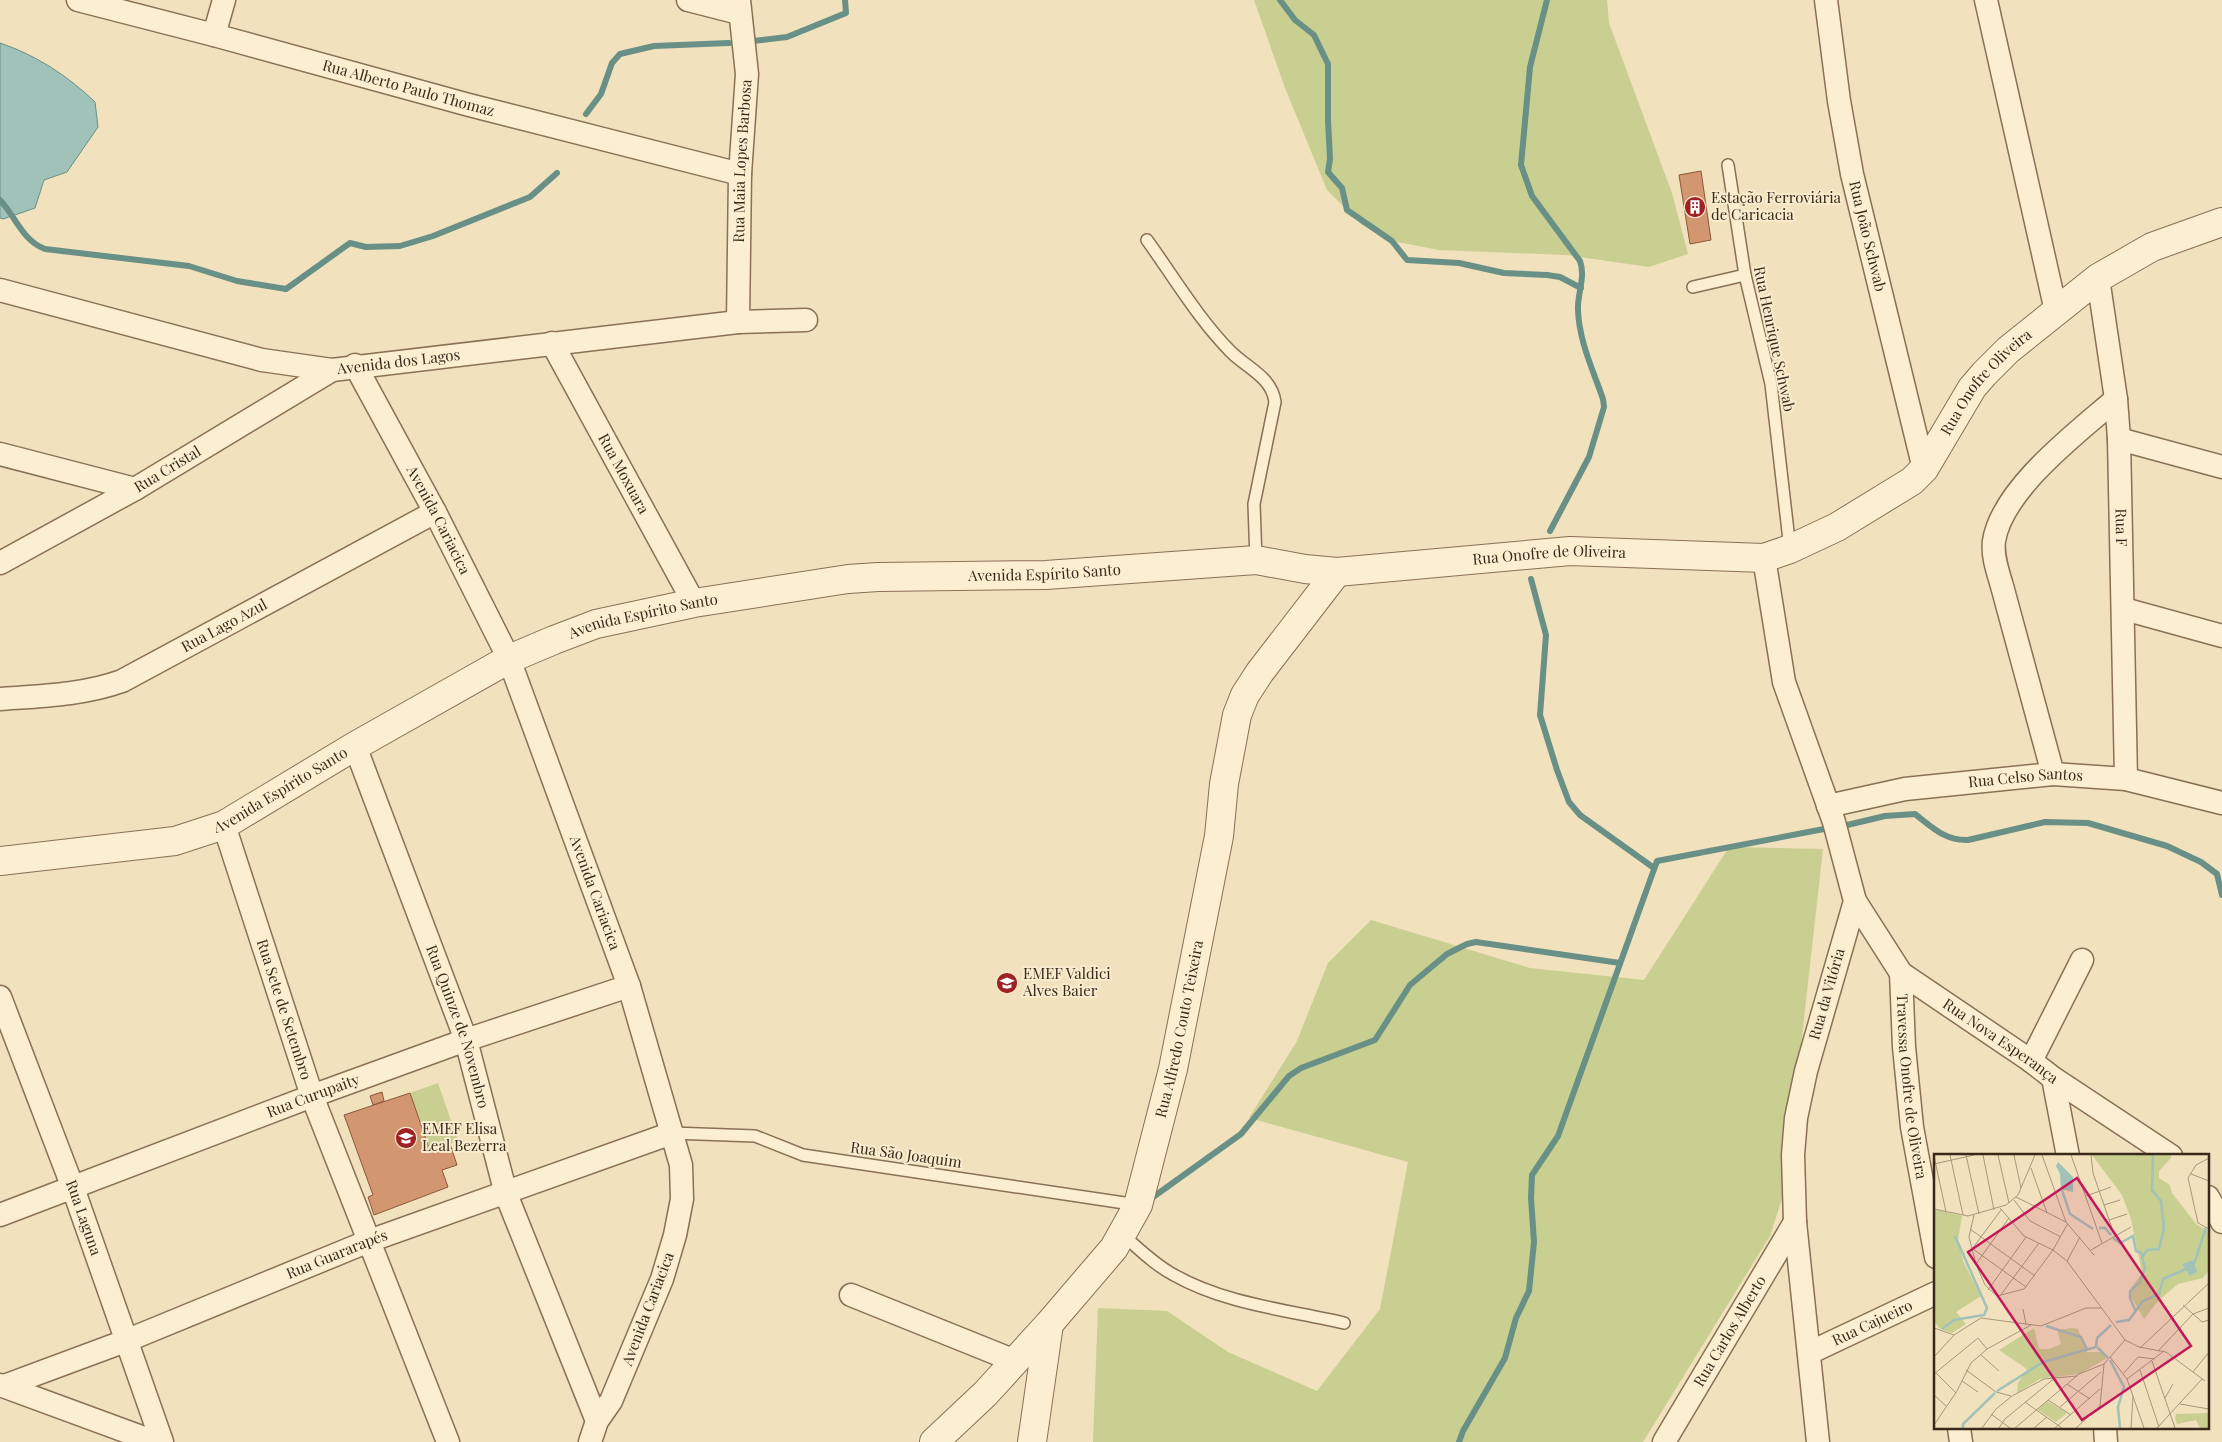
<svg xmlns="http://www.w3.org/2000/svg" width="2222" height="1442" font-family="'Playfair Display',serif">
<rect width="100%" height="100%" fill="#f1e1bd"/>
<!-- green -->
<g fill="#c9cf91">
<path d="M1254,0H1607L1609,23L1672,193L1688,254L1649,267L1566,255L1439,250L1387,240L1361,224L1327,190L1285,88Z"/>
<path d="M1729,847L1823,849L1785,1189L1770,1236L1643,1442H1093L1098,1308L1167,1311L1228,1352L1317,1391L1380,1309L1408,1162L1249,1118L1297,1041L1328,963L1371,920L1530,968L1644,980Z"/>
<path d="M438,1083L458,1141L430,1151L410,1093Z"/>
</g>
<!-- water -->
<path fill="#a1c2b8" stroke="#689086" d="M0,43C36,55 68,76 95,102L98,127L67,172L44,180L35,208L3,219L0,218Z"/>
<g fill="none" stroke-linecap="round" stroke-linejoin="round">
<!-- stream -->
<g stroke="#689086" stroke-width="6">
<path d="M1280,0L1295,20L1314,35L1328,64V120L1330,159L1328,172L1342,188L1347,210L1392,241L1407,260L1459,263L1504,273L1547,275L1560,277L1581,288"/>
<path d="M1547,0L1530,67L1521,165L1532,196L1580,261C1586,277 1577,294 1578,310C1579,341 1593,370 1603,399L1604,407L1589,457L1550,531"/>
<path d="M753,41L787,37L846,13L845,0"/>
<path d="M586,114L601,94L612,63L620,54L654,46L729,43"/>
<path d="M0,200C16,217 22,240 45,249L189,266L237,281L286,289L350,243L366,247L400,246L433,236L530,197L557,173"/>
<path d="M1531,579L1546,635L1540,715L1557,770L1569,802L1580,815L1654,868"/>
<path d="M1843,826L1885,816L1915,814C1932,827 1945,841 1968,840L2045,822L2088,823L2167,846L2201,862L2217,874L2222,895"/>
<path d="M1149,1200L1241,1134L1289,1076L1301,1068L1375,1040L1410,985L1447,954L1467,944L1476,942L1620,963"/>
<path d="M1459,1442L1463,1431L1505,1358L1516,1318L1529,1291L1534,1242L1531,1198L1532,1175L1558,1136L1657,861L1824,829"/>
</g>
</g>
<!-- building -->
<g fill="#d29770" stroke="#8b5839">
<path d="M1701,171L1711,240L1690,244L1679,175Z"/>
<path d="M382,1092L384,1101L373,1105L370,1096Z"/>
<path d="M410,1093L430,1151L450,1144L457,1165L442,1170L448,1187L374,1215L368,1197L373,1195L344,1115Z"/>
</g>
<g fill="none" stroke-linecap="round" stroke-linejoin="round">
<!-- service casing -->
<g stroke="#8a7055" stroke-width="14">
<g id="service">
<path d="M1728,165L1745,275L1771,384L1790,549"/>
<path d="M1147,240C1173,276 1199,320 1231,352C1247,368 1272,377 1275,402L1254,504L1256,560"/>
<path d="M1693,287L1745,275"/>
<path d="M672,1133L755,1136L803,1155L1138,1205"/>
<path d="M1123,1235C1139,1249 1155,1265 1174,1275C1225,1304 1288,1310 1344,1323"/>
</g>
</g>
<!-- minor casing -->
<g stroke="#8a7055" stroke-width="25">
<g id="minor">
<path id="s1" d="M78,0L214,35L469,105L740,174"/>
<path d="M688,0L739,13"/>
<path id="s2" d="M1826,0L1839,101L1852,174L1924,469"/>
<path d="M1986,0L2056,311"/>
<path d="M214,35L224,0"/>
<path id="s3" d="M2098,278L2116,399L2119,439L2126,779"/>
<path id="s4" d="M0,290L262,360L332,370L738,322L806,320"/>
<path id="s5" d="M738,322L740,174L747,74L739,0"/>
<path id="s6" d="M552,343L694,603"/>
<path id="s7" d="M355,365L435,512L509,659L629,986L681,1165L682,1199L675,1235L662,1279L611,1401L597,1421L590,1442"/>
<path d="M2119,439L2222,467"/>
<path d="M0,454L135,489"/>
<path d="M1764,558L1784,682L1834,822L1855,901L1806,1071L1796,1118L1793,1155L1795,1222L1818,1442"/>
<path id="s8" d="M0,563L135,489L332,370"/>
<path d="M2124,609L2222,636"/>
<path id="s9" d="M0,699C41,696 83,695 122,681L435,512"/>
<path id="s10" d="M355,746L466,1040L506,1194L597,1421"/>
<path d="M2053,774L2002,586C1998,572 1992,556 1994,541C2002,489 2078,432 2116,399"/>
<path id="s11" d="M1828,806L1905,789L2053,774L2126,779L2222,803"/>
<path id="s12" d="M224,825L312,1096L448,1442"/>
<path id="s13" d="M1855,901L1901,973L2031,1061L2053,1078L2171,1156"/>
<path id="s14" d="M1901,973L1904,1047L1912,1127L1936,1257"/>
<path id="s15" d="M0,997L73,1188L162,1442"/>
<path d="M2031,1061L2082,960"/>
<path d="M2053,1078L2068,1156"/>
<path d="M2208,1197L2222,1222"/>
<path id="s16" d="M0,1215L312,1096L466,1040L629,986"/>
<path d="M851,1295L1015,1361"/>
<path id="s17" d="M1809,1353L1936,1293"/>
<path d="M0,1385L155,1442"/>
<path id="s18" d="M4,1386L128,1340L369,1241L672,1133"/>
<path d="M1959,1428L1961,1442"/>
<path d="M2105,1428L2106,1442"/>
<path id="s19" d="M1664,1442L1795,1222"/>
</g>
</g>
<!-- tertiary casing -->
<g stroke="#8a7055" stroke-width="30">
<g id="tertiary">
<path id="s20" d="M0,861L175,841L224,825L355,746L509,659L554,640L596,624L694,603L848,579L878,577L1046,575L1256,560L1305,569L1337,572L1570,551L1764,558L1790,549L1837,527L1912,481L1924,469L1972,388L1984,374L2008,350L2098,278L2152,247L2222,222"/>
<path id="s21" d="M934,1442L985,1394L1049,1324L1114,1248L1138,1205L1173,1069L1219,836L1224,784L1237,715L1245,695L1260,672L1337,572"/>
<path d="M1032,1442L1049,1324"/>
</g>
</g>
<!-- service -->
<use href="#service" stroke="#fbeed1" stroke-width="11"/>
<!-- minor -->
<use href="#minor" stroke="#fbeed1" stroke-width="22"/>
<!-- tertiary -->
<use href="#tertiary" stroke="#fbeed1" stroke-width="28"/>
</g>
<!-- icons -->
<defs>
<g id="building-disc" transform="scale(1.125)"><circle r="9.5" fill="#9e2124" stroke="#f8ebce"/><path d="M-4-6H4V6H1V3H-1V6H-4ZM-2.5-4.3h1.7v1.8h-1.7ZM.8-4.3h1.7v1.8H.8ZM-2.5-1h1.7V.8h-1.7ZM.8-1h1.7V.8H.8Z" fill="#fff"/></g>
<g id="school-disc" transform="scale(1.125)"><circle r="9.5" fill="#9e2124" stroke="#f8ebce"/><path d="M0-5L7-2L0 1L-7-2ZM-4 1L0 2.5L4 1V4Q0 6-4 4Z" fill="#fff"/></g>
</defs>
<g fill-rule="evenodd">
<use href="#building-disc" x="1695" y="207"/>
<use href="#school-disc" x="1007" y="983"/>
<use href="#school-disc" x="406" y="1138"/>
</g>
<g text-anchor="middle" stroke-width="4" stroke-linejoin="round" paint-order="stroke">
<!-- street labels -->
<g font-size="15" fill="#38291b" stroke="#f8ebce">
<text dy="5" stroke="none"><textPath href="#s1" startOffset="342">Rua Alberto Paulo Thomaz</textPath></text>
<text dy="5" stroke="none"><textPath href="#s5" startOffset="161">Rua Maia Lopes Barbosa</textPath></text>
<text dy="5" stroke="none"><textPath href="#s2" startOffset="240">Rua João Schwab</textPath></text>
<text transform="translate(1774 339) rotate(78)" y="5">Rua Henrique Schwab</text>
<text dy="5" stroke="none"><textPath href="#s4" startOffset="409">Avenida dos Lagos</textPath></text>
<text dy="5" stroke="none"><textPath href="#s20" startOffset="2118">Rua Onofre Oliveira</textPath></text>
<text dy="5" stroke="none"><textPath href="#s8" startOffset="192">Rua Cristal</textPath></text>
<text dy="5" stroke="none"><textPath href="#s6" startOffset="149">Rua Moxuara</textPath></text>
<text dy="5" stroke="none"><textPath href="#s7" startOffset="176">Avenida Cariacica</textPath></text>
<text dy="5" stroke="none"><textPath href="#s3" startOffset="251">Rua F</textPath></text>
<text dy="5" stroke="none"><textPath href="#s20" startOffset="1611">Rua Onofre de Oliveira</textPath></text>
<text dy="5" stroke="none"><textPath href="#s20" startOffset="1104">Avenida Espírito Santo</textPath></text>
<text dy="5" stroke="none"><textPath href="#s20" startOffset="699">Avenida Espírito Santo</textPath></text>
<text dy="5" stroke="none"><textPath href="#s9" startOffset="240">Rua Lago Azul</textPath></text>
<text dy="5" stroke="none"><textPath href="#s11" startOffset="200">Rua Celso Santos</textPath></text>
<text dy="5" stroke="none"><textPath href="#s20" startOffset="294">Avenida Espírito Santo</textPath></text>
<text dy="5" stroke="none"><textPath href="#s7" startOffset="581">Avenida Cariacica</textPath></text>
<text transform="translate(1827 994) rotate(-74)" y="5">Rua da Vitória</text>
<text dy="5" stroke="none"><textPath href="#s12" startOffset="194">Rua Sete de Setembro</textPath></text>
<text dy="5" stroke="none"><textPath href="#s10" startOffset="299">Rua Quinze de Novembro</textPath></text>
<text dy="5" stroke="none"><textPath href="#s21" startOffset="495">Rua Alfredo Couto Teixeira</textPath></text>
<text dy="5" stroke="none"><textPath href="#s13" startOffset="206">Rua Nova Esperança</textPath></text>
<text dy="5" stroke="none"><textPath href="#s14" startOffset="114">Travessa Onofre de Oliveira</textPath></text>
<text dy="5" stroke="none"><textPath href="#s16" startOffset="335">Rua Curupaity</textPath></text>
<text transform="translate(906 1155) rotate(8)" y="5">Rua São Joaquim</text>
<text dy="5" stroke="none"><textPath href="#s15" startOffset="236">Rua Laguna</textPath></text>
<text dy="5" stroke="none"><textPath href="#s18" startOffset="358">Rua Guararapés</textPath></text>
<text transform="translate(648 1309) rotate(-69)" y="5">Avenida Cariacica</text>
<text dy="5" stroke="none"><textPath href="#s17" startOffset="70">Rua Cajueiro</textPath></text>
<text dy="5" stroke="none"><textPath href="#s19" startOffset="129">Rua Carlos Alberto</textPath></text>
</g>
<!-- poi labels -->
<g font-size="15" fill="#38291b" stroke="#f8ebce" text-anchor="start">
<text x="1711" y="203">Estação Ferroviária<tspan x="1711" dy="17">de Caricacia</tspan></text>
<text x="1023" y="979">EMEF Valdici<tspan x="1023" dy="17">Alves Baier</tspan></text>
<text x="422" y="1134">EMEF Elisa<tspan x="422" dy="17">Leal Bezerra</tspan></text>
</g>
</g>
<!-- overview -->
<g transform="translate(1934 1154)">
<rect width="275" height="275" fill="#f1e1bd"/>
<path d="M158,1H237V4L225,17V24L236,31L238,39L263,71L275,77V116L269,124L244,130L224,147L210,165L196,141L197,134L208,119L197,65L188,41ZM0,55L28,62L24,86L29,107L47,142L22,158L32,170L18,179L6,175L0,167ZM100,174L105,195H115L127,190L123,176L138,174L144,175L153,198H168L172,205L145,220L106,225L83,239L84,229L93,215L65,196ZM113,247L133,259L122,268L103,255ZM275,259V274H266L262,266L243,270L241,264L242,260Z" fill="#c9cf91"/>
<path d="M124,8L139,23V38L127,35L126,20L122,12ZM259,106L263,118L256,122L248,110Z" fill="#a1c2b8"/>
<path fill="none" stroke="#a1c2b8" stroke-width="2.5" d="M128,36L136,60L159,75M165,74H171L177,81M179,84L186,89L199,82L202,97L207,99L211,114L206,128L196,137V144L202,158M208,104L213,96L225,95L230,74L227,47L218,36L219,1M260,110L272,74M182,168L195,166L209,147L225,140L229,125L252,115M112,172L147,183L153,195M8,175L20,166L50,161L53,154L21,82M162,193L163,184L177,171M163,193L174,204M176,206L190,233L184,253L186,274M63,237L109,208L162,193M29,274V270L61,239"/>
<path fill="none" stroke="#a7977c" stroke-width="1" d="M16,1L29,61M32,1L45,60M49,1L60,56M64,1L75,49M80,1L87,34M108,1L132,68L160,101M137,1L168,89M157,1L159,19L180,80M0,2L12,58M275,4L262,11L254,24L264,69L275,75M0,10L40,1M97,14L113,59M257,20L275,27M152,42L177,33M82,43L132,68M80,46L96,67L127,83M170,51L186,46M66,54L90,82L119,96L133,107L191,186L205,193L232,198L271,227M0,55L34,62L72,51L84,41L101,1M40,61L35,83L42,110L51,131L63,142L90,135L119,96L134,69M175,66L193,60M36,75L101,122M38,95L67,56M39,95L92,133M157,96L197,73M133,107L146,83M42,110L75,64M54,136L92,83M66,142L105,89M249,151L268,168L275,166M89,155L92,170M0,174L20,181L47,164L107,172L152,154H168M206,194L275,129M225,196L259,160L275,154M47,201L65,217M0,203L20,181M176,203L193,225L210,274M218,207L241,274M32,216L62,238L77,242M206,216L225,273M259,218L275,198M2,219L22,239M190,219L204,203L221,205M0,220L44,184L53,195M193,225L230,197M28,227L44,238M133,230L156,245M0,241L13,253M231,244L239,230M114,246L137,261M91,248L128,274M246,250L275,255M126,253L167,218M57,260L76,274M0,271L23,237L37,209L53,195L97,171M48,274L62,255L78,242L110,225L143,222M65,274L71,265L122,223M81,274L145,220L170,210L191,186M100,274L113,263M121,274L166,235M142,274L166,252L170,210M197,274L199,242M223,274L268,225"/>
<path fill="#c2185b" fill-opacity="0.15" stroke="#c2185b" stroke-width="2.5" d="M143,24L257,192L148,266L34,98Z"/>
<rect width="275" height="275" fill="none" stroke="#38291b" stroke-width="2.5"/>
</g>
</svg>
